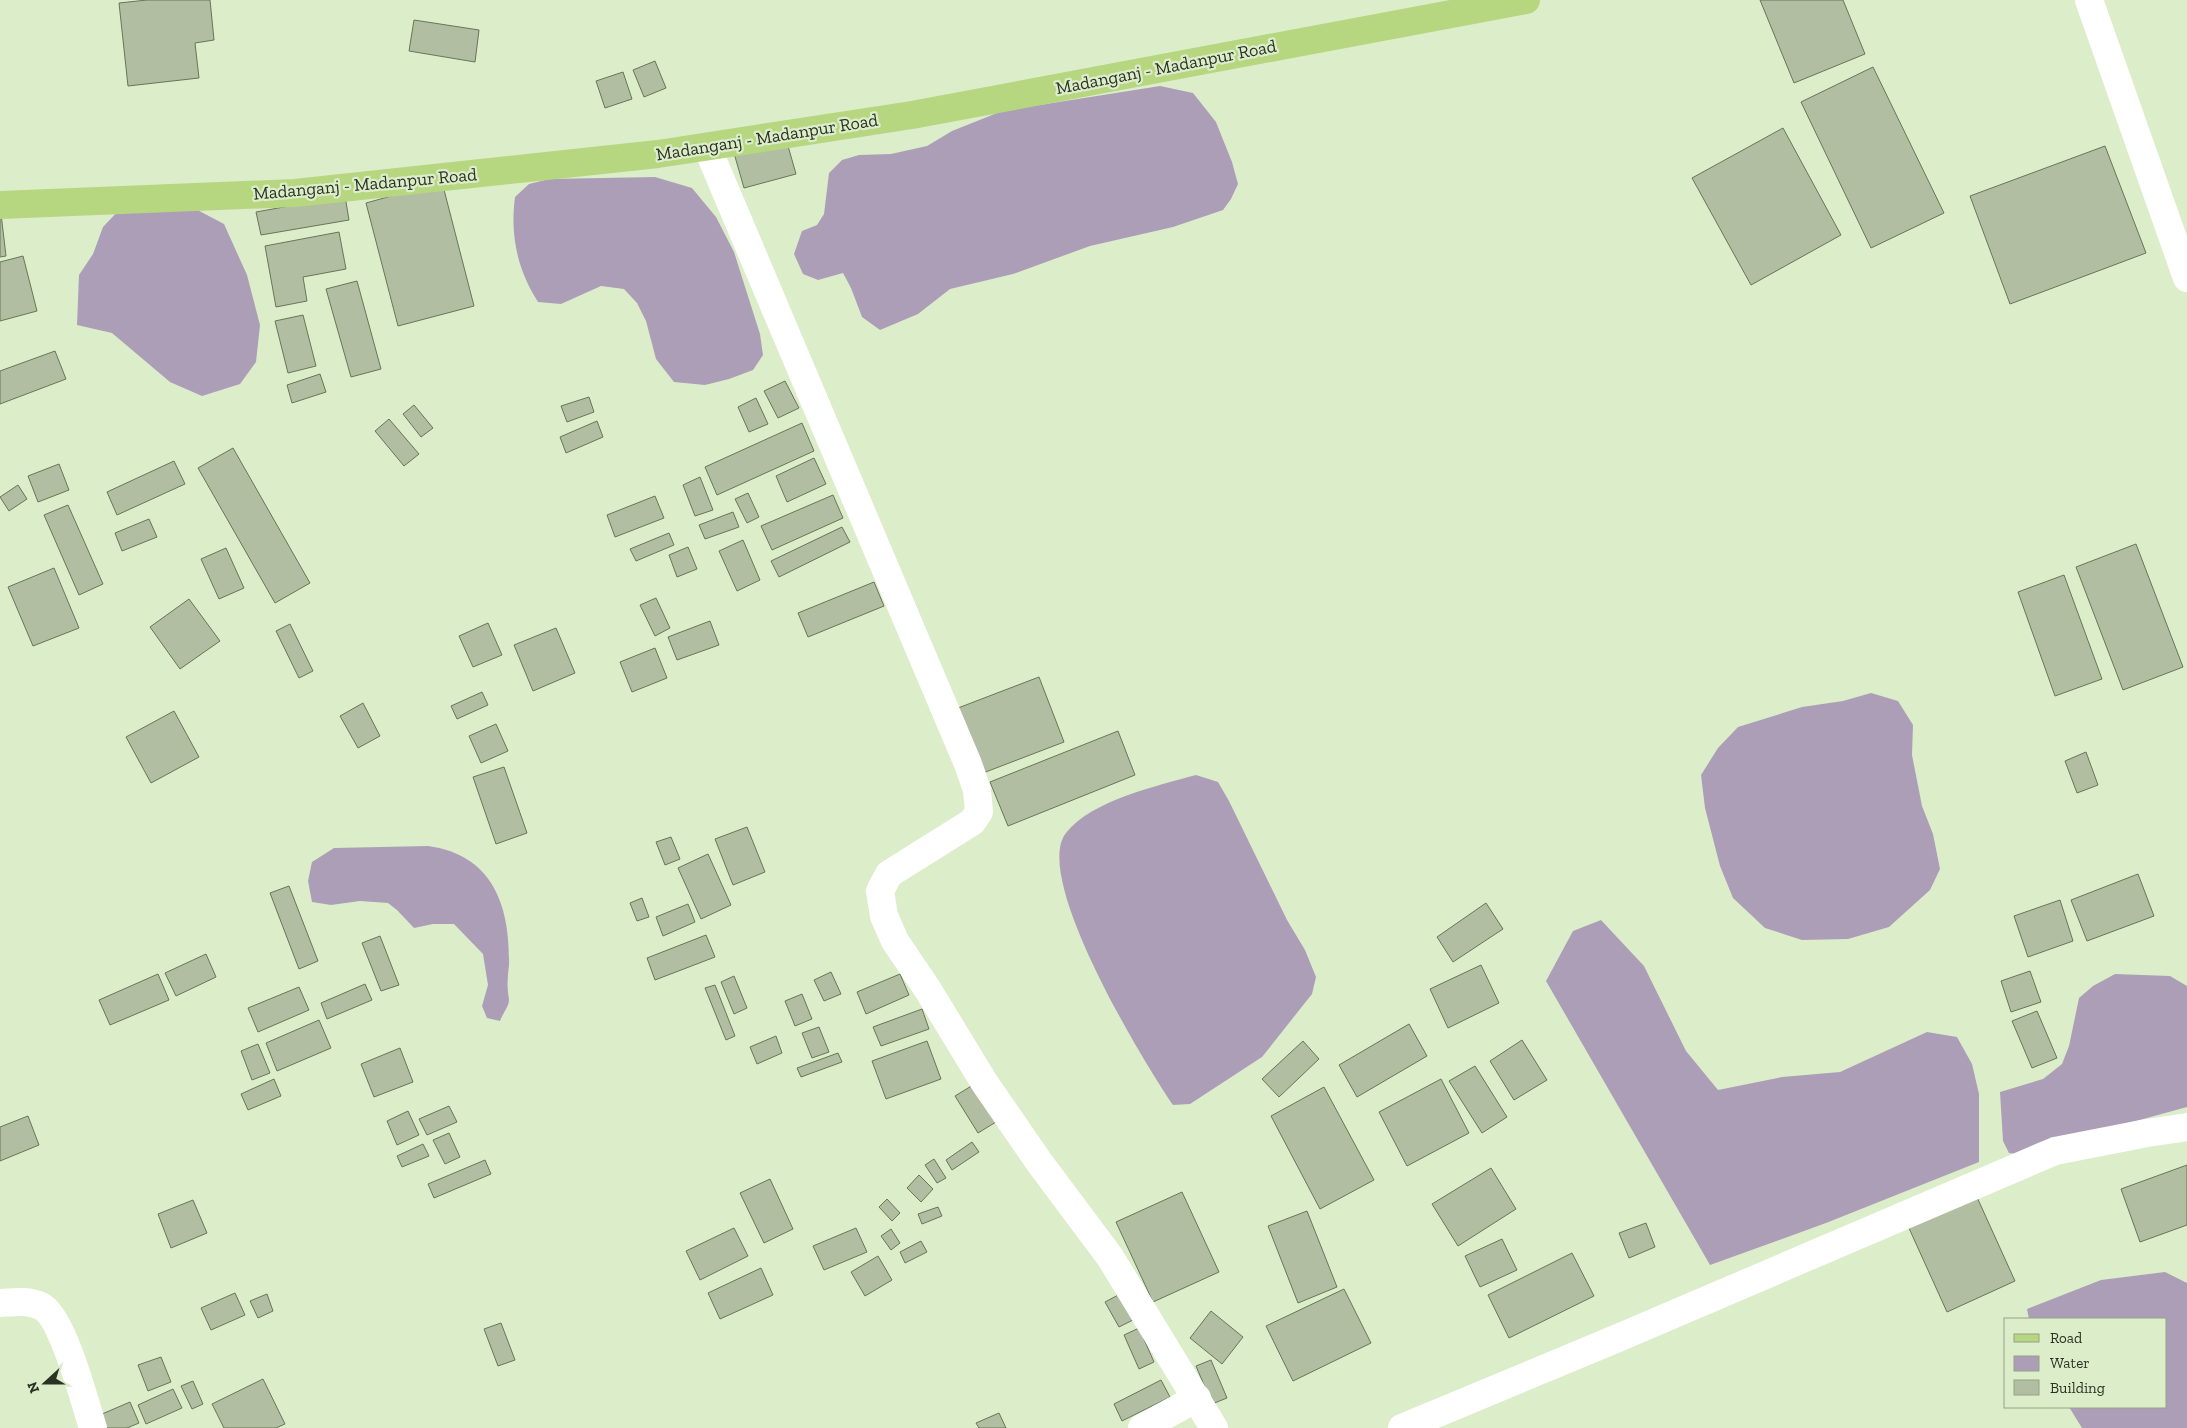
<svg xmlns="http://www.w3.org/2000/svg" width="2187" height="1428" font-family="'Zilla Slab',serif">
<rect width="100%" height="100%" fill="#dcedca"/>
<!-- water -->
<g fill="#ad9eb8">
<path d="M1160,86L1193,93L1216,122L1232,162L1238,184L1231,199L1223,210L1173,227L1090,246L1013,274L950,289L918,314L880,330L862,317L851,288L843,273L818,280L803,274L794,254L802,231L817,225L824,214L829,173L842,160L859,155L891,154L927,146L952,131L1002,111Z"/>
<path d="M655,177L692,188L716,217L734,252L760,334L763,355L753,370L729,379L705,385L674,382L656,359L646,321L637,303L624,289L601,286L561,304L538,302C517,269 510,235 515,197L529,184L549,179Z"/>
<path d="M186,204L224,224L247,275L260,325L256,362L240,384L202,396L170,382L112,333L77,325L79,275L93,254L103,227L120,209Z"/>
<path d="M1871,693L1898,701L1913,725L1912,755L1922,806L1933,834L1940,869L1930,890L1889,927L1848,939L1802,940L1765,928L1733,898L1720,866L1705,808L1701,775L1718,748L1738,727L1802,707L1843,701Z"/>
<path d="M1196,775L1218,782L1229,801L1287,920L1305,950L1316,977L1312,994L1262,1057L1190,1104L1173,1105C1144,1063 1031,877 1066,833C1092,800 1157,786 1196,775Z"/>
<path d="M428,846C494,855 510,907 509,965C508,974 507,984 508,992C508,995 509,997 509,1000C509,1006 502,1015 500,1021L487,1018L482,1006L488,985L483,954L454,924H433L414,928L397,910L388,903L360,901L331,905L312,902L308,881L312,862L334,848Z"/>
<path d="M1601,920L1644,966L1686,1051L1718,1090L1782,1077L1840,1072L1927,1032L1957,1037L1972,1064L1979,1094V1162L1826,1223L1710,1265L1546,981L1573,931Z"/>
<path d="M2115,974L2170,976L2187,986V1107L2016,1154L2009,1153L2003,1141L2000,1092L2043,1079L2062,1064L2069,1046L2079,998L2093,986Z"/>
<path d="M2165,1272L2187,1283V1428H2082L2069,1407H2166V1319H2029L2027,1309L2101,1280Z"/>
</g>
<!-- building -->
<g fill="#b1bea2" stroke="#677657">
<path d="M147,0H210L214,40L195,43L199,78L128,86L119,3Z"/>
<path d="M1760,0H1843L1865,54L1794,83Z"/>
<path d="M414,20L479,30L475,62L409,51Z"/>
<path d="M655,61L666,88L644,97L633,70Z"/>
<path d="M1873,67L1944,213L1871,248L1801,102Z"/>
<path d="M623,72L632,99L605,108L596,81Z"/>
<path d="M1783,128L1841,235L1751,285L1692,178Z"/>
<path d="M786,139L796,174L744,188L734,153Z"/>
<path d="M2105,146L2146,253L2010,304L1970,196Z"/>
<path d="M442,182L474,306L398,326L366,203Z"/>
<path d="M345,196L349,220L261,235L256,212Z"/>
<path d="M0,205L6,256L0,257Z"/>
<path d="M339,232L346,269L303,277L307,301L276,307L265,246Z"/>
<path d="M23,256L37,311L0,321V262Z"/>
<path d="M357,281L381,369L351,377L326,289Z"/>
<path d="M303,315L316,366L288,373L275,321Z"/>
<path d="M55,351L66,379L0,404V371Z"/>
<path d="M320,374L326,392L292,403L287,385Z"/>
<path d="M785,381L799,408L778,418L764,391Z"/>
<path d="M589,397L594,412L567,422L561,406Z"/>
<path d="M756,398L768,424L749,432L738,407Z"/>
<path d="M414,405L433,428L421,437L403,414Z"/>
<path d="M389,419L419,454L404,466L375,431Z"/>
<path d="M597,421L603,437L566,453L560,437Z"/>
<path d="M802,423L814,451L717,495L705,467Z"/>
<path d="M233,448L310,583L275,603L198,468Z"/>
<path d="M814,458L826,484L787,502L776,476Z"/>
<path d="M174,461L185,484L117,515L107,492Z"/>
<path d="M59,464L69,490L38,502L28,476Z"/>
<path d="M700,477L713,510L695,516L683,485Z"/>
<path d="M18,485L27,499L9,511L0,497Z"/>
<path d="M748,493L759,517L747,523L735,499Z"/>
<path d="M833,495L843,518L772,550L761,526Z"/>
<path d="M655,496L664,518L615,537L607,515Z"/>
<path d="M68,505L103,584L79,595L44,515Z"/>
<path d="M733,512L739,527L705,539L699,525Z"/>
<path d="M149,519L157,537L122,551L115,533Z"/>
<path d="M842,527L850,542L779,577L771,561Z"/>
<path d="M669,533L674,545L636,561L630,549Z"/>
<path d="M743,540L760,580L737,591L719,551Z"/>
<path d="M2136,544L2183,667L2123,690L2076,567Z"/>
<path d="M688,547L697,569L677,577L669,555Z"/>
<path d="M226,548L244,588L219,599L201,559Z"/>
<path d="M54,568L79,628L33,646L8,587Z"/>
<path d="M2064,575L2102,679L2055,696L2018,592Z"/>
<path d="M874,582L884,606L808,637L798,613Z"/>
<path d="M656,598L670,628L655,636L640,605Z"/>
<path d="M189,599L220,641L180,669L150,627Z"/>
<path d="M710,621L719,645L677,660L668,637Z"/>
<path d="M488,623L502,655L473,667L459,636Z"/>
<path d="M290,624L313,671L299,678L276,631Z"/>
<path d="M556,628L575,673L533,691L514,645Z"/>
<path d="M655,648L667,678L632,692L620,662Z"/>
<path d="M1039,677L1064,742L983,773L958,708Z"/>
<path d="M482,692L488,705L457,719L451,706Z"/>
<path d="M363,703L380,736L358,748L340,716Z"/>
<path d="M174,711L199,757L151,783L126,737Z"/>
<path d="M496,724L508,751L481,763L469,736Z"/>
<path d="M1118,731L1135,775L1008,826L990,782Z"/>
<path d="M2086,752L2098,785L2077,793L2065,761Z"/>
<path d="M504,767L527,833L496,844L473,777Z"/>
<path d="M747,827L765,872L733,885L715,839Z"/>
<path d="M671,837L680,859L665,865L656,842Z"/>
<path d="M708,854L731,905L701,919L678,868Z"/>
<path d="M2138,874L2154,916L2087,941L2071,900Z"/>
<path d="M289,886L318,961L299,969L270,893Z"/>
<path d="M642,898L649,917L637,921L630,903Z"/>
<path d="M2060,900L2073,941L2028,957L2014,916Z"/>
<path d="M1486,903L1503,929L1453,962L1437,937Z"/>
<path d="M688,904L695,922L663,936L656,917Z"/>
<path d="M706,935L715,957L655,980L647,958Z"/>
<path d="M380,936L399,985L381,991L362,943Z"/>
<path d="M206,954L216,977L176,996L165,973Z"/>
<path d="M1481,965L1499,1003L1448,1028L1430,989Z"/>
<path d="M2030,971L2041,1002L2011,1012L2001,981Z"/>
<path d="M831,972L841,994L824,1001L814,980Z"/>
<path d="M158,974L169,1000L110,1025L99,1000Z"/>
<path d="M900,974L909,995L866,1014L857,992Z"/>
<path d="M734,976L747,1008L734,1014L721,982Z"/>
<path d="M365,984L372,1000L327,1019L321,1003Z"/>
<path d="M715,985L735,1036L726,1040L705,988Z"/>
<path d="M299,987L309,1010L258,1032L248,1008Z"/>
<path d="M802,994L812,1019L795,1026L785,1001Z"/>
<path d="M922,1009L929,1029L881,1046L873,1027Z"/>
<path d="M2037,1011L2057,1058L2032,1068L2012,1021Z"/>
<path d="M319,1020L331,1048L277,1071L266,1043Z"/>
<path d="M1409,1024L1427,1056L1357,1097L1339,1065Z"/>
<path d="M819,1027L829,1052L812,1058L802,1033Z"/>
<path d="M776,1036L782,1053L757,1064L750,1047Z"/>
<path d="M1522,1040L1547,1080L1514,1100L1490,1061Z"/>
<path d="M927,1041L941,1079L886,1099L872,1061Z"/>
<path d="M1303,1041L1319,1059L1279,1097L1262,1079Z"/>
<path d="M258,1044L270,1073L252,1080L241,1051Z"/>
<path d="M400,1048L413,1082L374,1097L361,1064Z"/>
<path d="M838,1053L842,1062L801,1077L797,1068Z"/>
<path d="M1475,1066L1507,1117L1482,1133L1449,1081Z"/>
<path d="M274,1079L281,1096L248,1110L241,1094Z"/>
<path d="M1441,1079L1469,1133L1407,1166L1379,1112Z"/>
<path d="M973,1085L996,1122L978,1133L955,1096Z"/>
<path d="M1324,1087L1374,1180L1320,1209L1271,1116Z"/>
<path d="M449,1106L457,1122L427,1135L419,1119Z"/>
<path d="M408,1111L419,1135L397,1145L387,1121Z"/>
<path d="M28,1116L39,1145L0,1161V1127Z"/>
<path d="M449,1133L460,1157L445,1164L433,1140Z"/>
<path d="M972,1142L979,1152L952,1170L946,1160Z"/>
<path d="M423,1144L429,1156L402,1167L397,1156Z"/>
<path d="M934,1159L946,1178L937,1183L925,1165Z"/>
<path d="M485,1160L491,1174L434,1198L428,1184Z"/>
<path d="M2187,1165V1225L2140,1242L2121,1189Z"/>
<path d="M1491,1168L1516,1209L1458,1246L1432,1204Z"/>
<path d="M919,1175L933,1189L921,1202L907,1188Z"/>
<path d="M770,1179L793,1229L764,1243L740,1193Z"/>
<path d="M1182,1192L1219,1272L1153,1302L1116,1222Z"/>
<path d="M1976,1195L2015,1281L1947,1312L1908,1226Z"/>
<path d="M887,1199L900,1213L892,1221L879,1207Z"/>
<path d="M193,1200L207,1233L171,1248L158,1214Z"/>
<path d="M938,1207L942,1216L922,1224L918,1214Z"/>
<path d="M1307,1211L1337,1287L1298,1303L1268,1226Z"/>
<path d="M1646,1223L1655,1247L1629,1258L1619,1233Z"/>
<path d="M734,1228L748,1256L700,1280L686,1251Z"/>
<path d="M856,1228L867,1252L824,1270L813,1246Z"/>
<path d="M891,1229L900,1243L891,1250L881,1236Z"/>
<path d="M1502,1239L1517,1270L1480,1287L1465,1256Z"/>
<path d="M921,1241L927,1252L905,1263L900,1252Z"/>
<path d="M1572,1253L1594,1296L1509,1338L1488,1295Z"/>
<path d="M878,1256L892,1280L865,1296L851,1272Z"/>
<path d="M761,1268L773,1295L720,1319L708,1293Z"/>
<path d="M1344,1289L1371,1343L1293,1381L1266,1326Z"/>
<path d="M235,1293L245,1315L211,1330L201,1308Z"/>
<path d="M1122,1293L1135,1319L1119,1327L1105,1302Z"/>
<path d="M267,1294L273,1311L258,1318L250,1301Z"/>
<path d="M1211,1311L1243,1337L1222,1364L1190,1338Z"/>
<path d="M501,1323L515,1360L498,1366L484,1329Z"/>
<path d="M1139,1328L1154,1362L1139,1369L1124,1335Z"/>
<path d="M161,1357L171,1382L148,1391L138,1365Z"/>
<path d="M1211,1360L1227,1398L1212,1404L1196,1366Z"/>
<path d="M263,1379L285,1424L276,1428H224L212,1404Z"/>
<path d="M1161,1380L1170,1397L1122,1421L1114,1404Z"/>
<path d="M193,1381L203,1404L192,1409L181,1386Z"/>
<path d="M173,1389L182,1408L146,1424L138,1405Z"/>
<path d="M130,1402L139,1423L127,1428H100L95,1417Z"/>
<path d="M999,1413L1006,1428H979L976,1423Z"/>
</g>
<g fill="none" stroke-linecap="round" stroke-linejoin="round">
<!-- minor -->
<g stroke="#fff" stroke-width="28">
<path d="M2089,0L2187,278"/>
<path d="M707,147L968,764L977,790L979,812L972,822L889,874L880,891L884,916L895,941L928,990L984,1082L1039,1162L1110,1257L1214,1428"/>
<path d="M0,1303C14,1302 28,1300 41,1306C63,1317 85,1403 93,1428"/>
<path d="M1142,1428L1197,1398"/>
<path d="M1402,1428L1618,1338L2055,1151L2147,1133L2187,1127"/>
</g>
<!-- major -->
<path stroke="#b6d680" stroke-width="28" d="M0,205L295,193L658,154L912,115L1526,0"/>
</g>
<g text-anchor="middle" stroke-width="4.5" stroke-linejoin="round" paint-order="stroke">
<!-- street labels -->
<g font-size="18" fill="#2b3224" stroke="#dcedca">
<text transform="translate(1166 67) rotate(-11)" y="6">Madanganj - Madanpur Road</text>
<text transform="translate(767 137) rotate(-9)" y="6">Madanganj - Madanpur Road</text>
<text transform="translate(365 184) rotate(-5)" y="6">Madanganj - Madanpur Road</text>
</g>
</g>
<!-- legend -->
<rect x="2004" y="1318" width="162" height="90" fill="#dcedca" stroke="#95a288"/>
<rect x="2014" y="1334" width="25" height="8" fill="#b6d680" stroke="#95a288"/>
<text x="2050" y="1343" font-size="15" fill="#2b3224">Road</text>
<rect x="2014" y="1356" width="25" height="15" fill="#ad9eb8" stroke="#95a288"/>
<text x="2050" y="1368" font-size="15" fill="#2b3224">Water</text>
<rect x="2014" y="1380" width="25" height="15" fill="#b1bea2" stroke="#95a288"/>
<text x="2050" y="1393" font-size="15" fill="#2b3224">Building</text>
<!-- north arrow -->
<g transform="translate(45 1383) rotate(249)" stroke="#dcedca" stroke-width="4" paint-order="stroke">
<path d="M0-4L9 19L0 12L-9 19Z" fill="#2b3224"/>
<text y="-8" font-size="14" font-weight="bold" text-anchor="middle" fill="#2b3224">N</text>
</g>
</svg>
